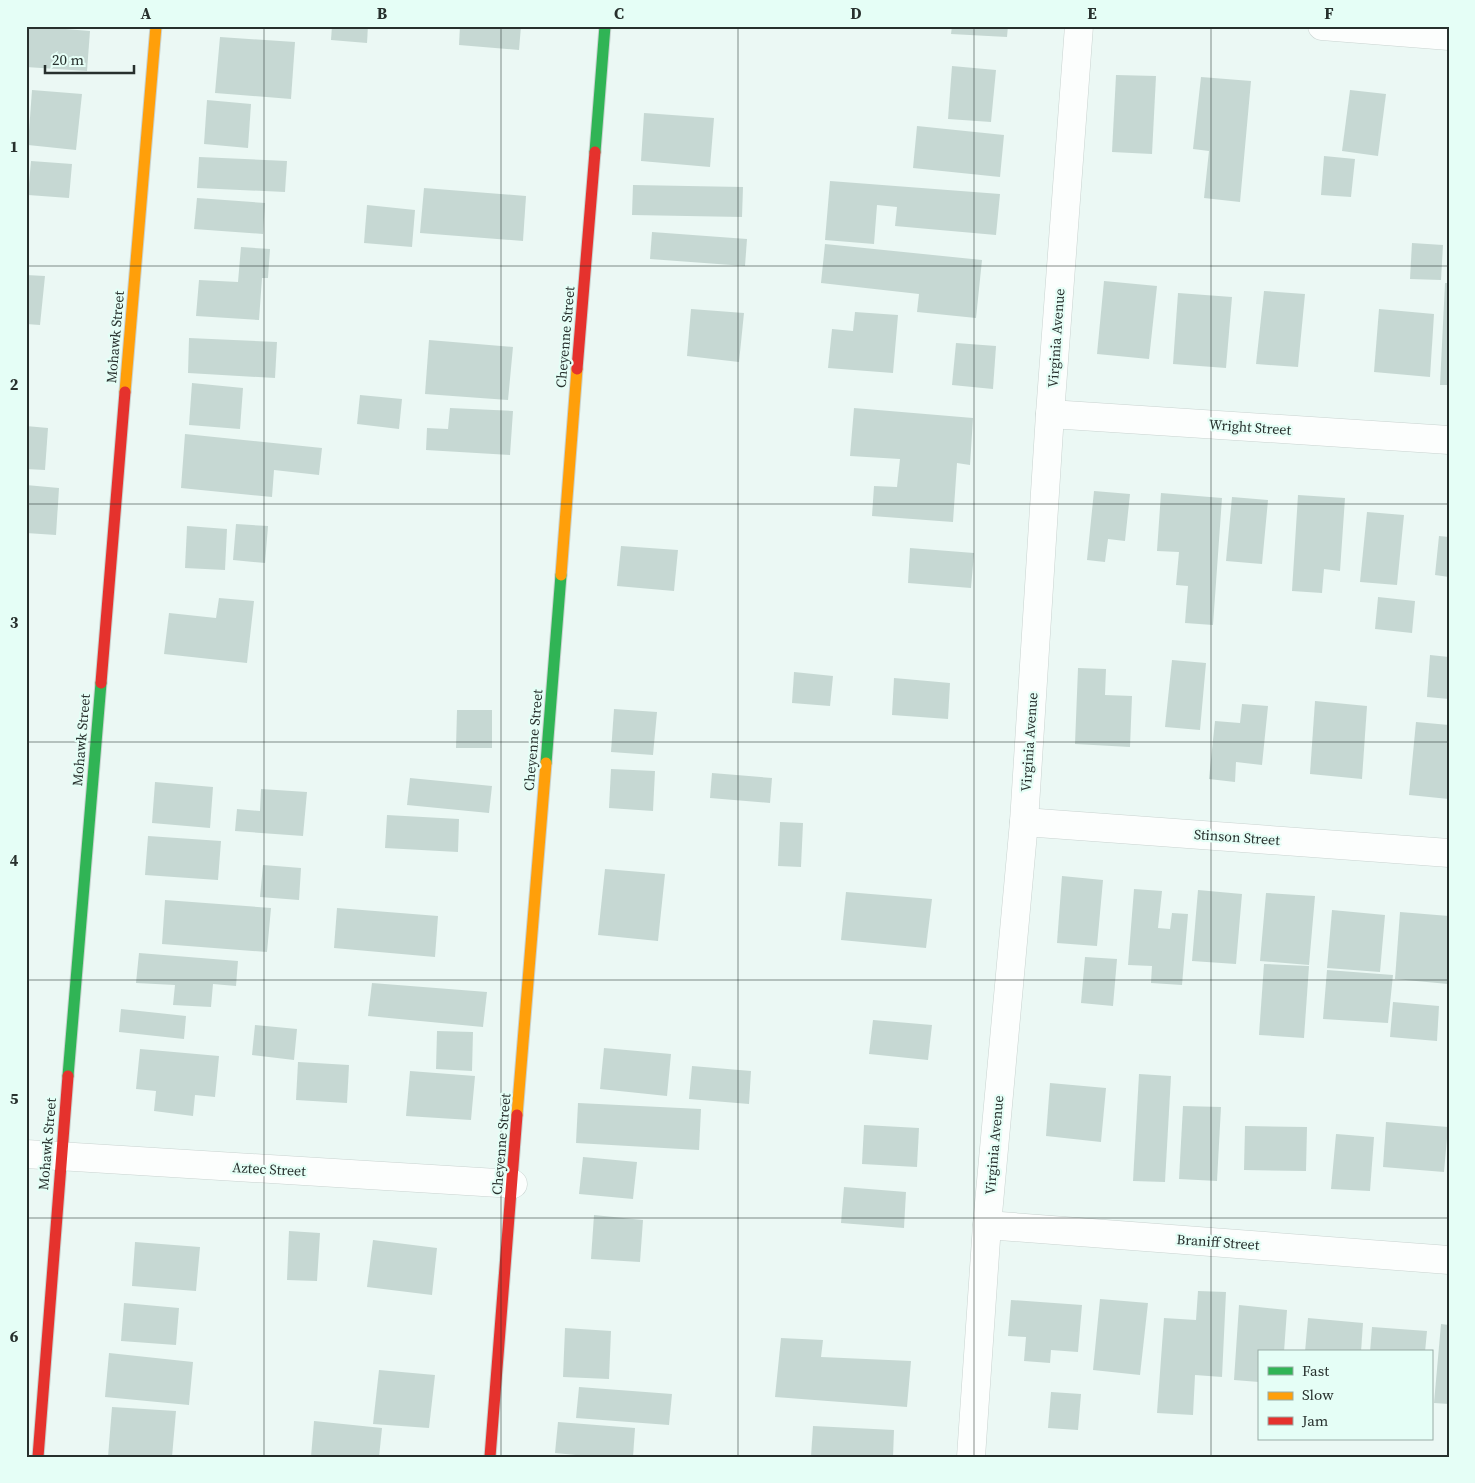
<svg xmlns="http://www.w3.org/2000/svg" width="1475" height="1483" font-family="'Source Serif 4',serif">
<rect width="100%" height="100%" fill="#ebf8f4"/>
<!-- building -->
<g fill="#c6d8d3">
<path d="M29,26L90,31L87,71L26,67Z"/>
<path d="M332,26H368L367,43L331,40Z"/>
<path d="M460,26H521L519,50L459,45Z"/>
<path d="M952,26H1008L1007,37L951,34Z"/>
<path d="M220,37L295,42L291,99L215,93Z"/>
<path d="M952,66L996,70L991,122L948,119Z"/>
<path d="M1116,75L1156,76L1152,154L1112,152Z"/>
<path d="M1201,77L1251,81L1240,202L1204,198L1209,151L1193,149Z"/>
<path d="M32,90L82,94L76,150L28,145Z"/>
<path d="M1350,90L1386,94L1378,156L1342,151Z"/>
<path d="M207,100L251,104L248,148L204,144Z"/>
<path d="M644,113L714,118L710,167L641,161Z"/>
<path d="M917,126L1004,135L1000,177L913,168Z"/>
<path d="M1324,156L1355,159L1351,197L1321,195Z"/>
<path d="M199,157L287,161L285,192L197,188Z"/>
<path d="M31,161L72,164L69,198L28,195Z"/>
<path d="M830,181L1000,194L996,235L895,226L897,207L877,205L874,244L825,240Z"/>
<path d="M633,185L743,187L742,217L632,215Z"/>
<path d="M424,188L526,196L523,241L420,233Z"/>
<path d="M197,198L265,203L263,234L194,229Z"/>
<path d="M367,205L415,210L412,247L364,243Z"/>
<path d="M652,232L747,239L745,266L650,259Z"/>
<path d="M1412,243L1443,245L1441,280L1410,279Z"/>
<path d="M825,244L982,260L976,318L917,312L919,294L821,283Z"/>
<path d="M241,247L270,249L268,278H262L259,320L196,316L199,280L238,282Z"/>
<path d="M26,275L45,276L40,325L26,324Z"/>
<path d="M1104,281L1157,286L1149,359L1097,354Z"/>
<path d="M1445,283H1449V385H1440Z"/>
<path d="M1264,291L1305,294L1298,367L1256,364Z"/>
<path d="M1178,293L1232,297L1226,368L1173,364Z"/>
<path d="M691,309L744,313L739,362L687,356Z"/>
<path d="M1379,309L1434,314L1430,377L1374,372Z"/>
<path d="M855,312L898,315L893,373L828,368L832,329L853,331Z"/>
<path d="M189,338L277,342L275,378L188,373Z"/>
<path d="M429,340L513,347L508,400L425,394Z"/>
<path d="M956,343L996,346L993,389L952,385Z"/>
<path d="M192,383L243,388L240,429L189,425Z"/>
<path d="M360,395L402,399L399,429L357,424Z"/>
<path d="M450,408L513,411L510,455L426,450L427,428L448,429Z"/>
<path d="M854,408L973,418L970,465L957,463L953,522L872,516L874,486L897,487L900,459L850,456Z"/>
<path d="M26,426L48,428L45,470L26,469Z"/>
<path d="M185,434L322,448L319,475L274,470L272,497L181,488Z"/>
<path d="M26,485L59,488L56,535L26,533Z"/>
<path d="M1094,491L1130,494L1125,541L1108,539L1105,562L1087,560Z"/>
<path d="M1161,493L1222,498L1213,625L1185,623L1188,586L1176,585L1179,552L1157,551Z"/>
<path d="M1298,495L1345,498L1340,571L1324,569L1322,593L1292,591Z"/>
<path d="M1232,497L1268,500L1262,564L1226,561Z"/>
<path d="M1367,512L1404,515L1397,585L1360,582Z"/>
<path d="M236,524L268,526L265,563L233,560Z"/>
<path d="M187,526L227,529L225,570L185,568Z"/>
<path d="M1439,536L1449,537V577L1435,575Z"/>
<path d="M621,546L678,550L674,591L617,586Z"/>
<path d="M910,548L974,553L971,588L908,583Z"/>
<path d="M1378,597L1415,601L1412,633L1375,629Z"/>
<path d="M219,598L254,601L247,663L164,654L169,613L216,618Z"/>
<path d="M1430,655L1449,657V699L1427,697Z"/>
<path d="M1172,660L1206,663L1200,730L1165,727Z"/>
<path d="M1078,668L1106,669L1105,695L1132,696L1130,747L1075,744Z"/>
<path d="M794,672L833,676L830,706L792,703Z"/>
<path d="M894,678L950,683L948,719L892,715Z"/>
<path d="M1315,701L1367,706L1362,779L1310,774Z"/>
<path d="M1242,704L1268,706L1262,765L1236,762L1235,782L1209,779L1215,721L1240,723Z"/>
<path d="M614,709L657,712L653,755L611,752Z"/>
<path d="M457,710H492V748H456Z"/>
<path d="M1416,722L1449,725V799L1409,795Z"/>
<path d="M611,769L655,771L653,811L609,808Z"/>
<path d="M712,773L772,778L770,803L710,798Z"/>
<path d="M410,778L492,786L489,813L407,805Z"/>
<path d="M155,782L213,787L210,828L152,823Z"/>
<path d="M261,789L307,792L303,836L235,831L237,809L260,811Z"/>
<path d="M387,815L459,819L458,852L385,848Z"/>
<path d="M780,822L803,823L801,867L778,866Z"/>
<path d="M148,836L221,841L218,880L145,875Z"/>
<path d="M263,865L301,868L299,900L260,897Z"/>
<path d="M605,869L665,874L658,941L598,935Z"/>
<path d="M1062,876L1103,880L1097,946L1057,943Z"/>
<path d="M1134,889L1162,891L1158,928L1170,929L1172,913L1188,914L1182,985L1151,983L1152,966L1128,965Z"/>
<path d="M1198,890L1242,894L1236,964L1192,961Z"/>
<path d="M846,892L932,899L926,948L841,940Z"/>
<path d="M1266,893L1315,896L1309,965L1260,961Z"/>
<path d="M165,900L271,908L267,952L162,944Z"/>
<path d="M337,908L438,916L435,957L334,948Z"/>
<path d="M1332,910L1385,915L1380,972L1327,968Z"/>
<path d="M1400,912L1449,916L1448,984L1395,979Z"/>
<path d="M139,953L238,961L236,986L213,984L211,1007L173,1005L175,985L136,983Z"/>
<path d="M1085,957L1117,959L1113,1006L1081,1003Z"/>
<path d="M1264,964L1309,966L1304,1038L1259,1035Z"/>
<path d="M1327,970L1393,975L1388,1023L1323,1019Z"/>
<path d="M372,983L487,992L483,1027L368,1016Z"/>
<path d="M1393,1002L1439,1006L1437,1041L1390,1037Z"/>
<path d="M121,1009L186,1016L184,1039L119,1032Z"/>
<path d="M873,1020L932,1025L928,1060L869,1054Z"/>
<path d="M255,1025L297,1029L294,1060L252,1055Z"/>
<path d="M437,1031L473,1032L472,1071L436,1069Z"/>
<path d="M604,1048L671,1054L667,1096L600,1089Z"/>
<path d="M140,1049L219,1056L215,1097L195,1095L193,1116L154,1111L156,1091L136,1089Z"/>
<path d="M298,1062L349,1065L347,1103L296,1100Z"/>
<path d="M692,1066L751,1071L749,1104L689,1099Z"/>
<path d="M410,1071L475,1076L471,1120L406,1116Z"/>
<path d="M1139,1074L1171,1076L1165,1182L1133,1181Z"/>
<path d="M1050,1083L1106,1088L1101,1142L1046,1136Z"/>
<path d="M578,1103L701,1109L699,1150L576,1143Z"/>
<path d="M1183,1106L1221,1107L1217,1181L1179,1179Z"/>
<path d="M1386,1122L1448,1127L1444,1172L1383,1167Z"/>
<path d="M864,1125L919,1128L917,1167L862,1164Z"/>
<path d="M1245,1126L1307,1127L1306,1171L1244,1170Z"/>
<path d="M1336,1134L1374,1137L1370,1191L1331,1189Z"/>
<path d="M583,1157L637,1162L633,1199L579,1194Z"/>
<path d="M844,1187L906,1192L904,1228L841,1223Z"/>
<path d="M594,1215L643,1220L640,1262L591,1259Z"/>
<path d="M289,1231L320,1233L317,1281L287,1280Z"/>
<path d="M373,1240L437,1248L432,1295L367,1287Z"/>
<path d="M135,1242L200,1247L196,1291L132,1286Z"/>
<path d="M1198,1291L1226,1292L1222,1377L1195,1375L1193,1415L1157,1413L1164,1318L1196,1320Z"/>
<path d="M1100,1299L1148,1303L1140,1375L1093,1370Z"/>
<path d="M1011,1300L1082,1305L1078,1352L1051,1350L1050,1363L1024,1361L1026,1337L1008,1336Z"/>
<path d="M124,1303L179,1308L176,1345L121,1341Z"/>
<path d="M1239,1305L1287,1310L1284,1352H1259V1382L1234,1380Z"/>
<path d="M1308,1318L1363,1323L1361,1352H1305Z"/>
<path d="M1441,1324L1449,1325V1404L1434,1403Z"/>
<path d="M1372,1327L1427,1331L1425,1352H1370Z"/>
<path d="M565,1328L611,1331L609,1379L563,1377Z"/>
<path d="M781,1338L823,1340L821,1357L911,1361L907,1407L775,1397Z"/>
<path d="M109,1353L193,1362L189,1405L105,1397Z"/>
<path d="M379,1370L435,1375L429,1428L373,1424Z"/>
<path d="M579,1387L672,1394L669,1425L576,1418Z"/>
<path d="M1051,1392L1081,1394L1078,1430L1048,1428Z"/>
<path d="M112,1407L176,1411L172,1457H108Z"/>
<path d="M314,1421L382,1428L379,1457H311Z"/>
<path d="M558,1422L635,1428L633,1457H597L555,1453Z"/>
<path d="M813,1426L894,1430L893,1457H811Z"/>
</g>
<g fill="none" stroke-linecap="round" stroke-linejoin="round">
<!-- street casing -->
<g stroke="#c9d3d0" stroke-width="29">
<g id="street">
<path d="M1322,26L1449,36"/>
<path d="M1050,414L1449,440"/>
<path d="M1024,822L1449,853"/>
<path d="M26,1154L513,1184"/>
<path d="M987,1225L1449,1260"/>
<path d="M971,1457L987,1225L1024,822L1050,414L1079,26"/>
</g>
</g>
<!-- fast casing -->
<g stroke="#c9d3d0" stroke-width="13">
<g id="fast">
<path d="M595,152L605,26"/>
<path d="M546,763L561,575"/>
<path d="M68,1076L101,683"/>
</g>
</g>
<!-- slow casing -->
<g stroke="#c9d3d0" stroke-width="13">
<g id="slow">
<path d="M125,392L156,26"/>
<path d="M561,575L577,369"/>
<path d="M517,1115L546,763"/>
</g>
</g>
<!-- jam casing -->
<g stroke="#c9d3d0" stroke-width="13">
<g id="jam">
<path d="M577,369L595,152"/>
<path d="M101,683L125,392"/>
<path d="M38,1457L68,1076"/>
<path d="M490,1457L517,1115"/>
</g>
</g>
<!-- street -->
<use href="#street" stroke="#fcfefd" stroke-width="28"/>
<!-- fast -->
<use href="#fast" stroke="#30b455" stroke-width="11"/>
<!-- slow -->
<use href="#slow" stroke="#ff9f0a" stroke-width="11"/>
<!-- jam -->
<use href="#jam" stroke="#e5322d" stroke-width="11"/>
</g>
<!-- grid -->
<path fill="none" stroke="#27302d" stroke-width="1" stroke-opacity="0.55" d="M264,26V1457M501,26V1457M738,26V1457M974,26V1457M1211,26V1457M26,266H1449M26,504H1449M26,742H1449M26,980H1449M26,1218H1449"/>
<g text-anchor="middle" stroke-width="4.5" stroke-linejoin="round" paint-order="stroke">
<!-- street labels -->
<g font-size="14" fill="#27302d" stroke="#e5fef6">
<text transform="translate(115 337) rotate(-85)" y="5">Mohawk Street</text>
<text transform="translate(565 337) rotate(-85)" y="5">Cheyenne Street</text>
<text transform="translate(1056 338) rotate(-86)" y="5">Virginia Avenue</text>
<text transform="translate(1250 427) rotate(4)" y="5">Wright Street</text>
<text transform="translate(81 740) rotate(-85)" y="5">Mohawk Street</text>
<text transform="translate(533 740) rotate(-85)" y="5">Cheyenne Street</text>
<text transform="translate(1029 742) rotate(-86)" y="5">Virginia Avenue</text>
<text transform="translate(1237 837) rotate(4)" y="5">Stinson Street</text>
<text transform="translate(47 1144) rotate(-85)" y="5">Mohawk Street</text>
<text transform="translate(501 1144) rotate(-85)" y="5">Cheyenne Street</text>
<text transform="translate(994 1145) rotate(-85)" y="5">Virginia Avenue</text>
<text transform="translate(269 1169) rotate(3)" y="5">Aztec Street</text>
<text transform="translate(1218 1242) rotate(4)" y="5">Braniff Street</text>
</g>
</g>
<!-- border -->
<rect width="1475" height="1483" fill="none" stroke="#e5fef6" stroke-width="55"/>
<!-- legend -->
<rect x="1258" y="1350" width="175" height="90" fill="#e5fef6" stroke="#99aca6"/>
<rect x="1268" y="1367" width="25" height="8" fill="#30b455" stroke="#99aca6"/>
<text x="1302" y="1376" font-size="15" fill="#27302d">Fast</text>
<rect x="1268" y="1392" width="25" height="8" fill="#ff9f0a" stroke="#99aca6"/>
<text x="1302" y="1400" font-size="15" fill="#27302d">Slow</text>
<rect x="1268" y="1417" width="25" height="8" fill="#e5322d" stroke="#99aca6"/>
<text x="1302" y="1426" font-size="15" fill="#27302d">Jam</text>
<!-- scale -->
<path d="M45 65v8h89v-8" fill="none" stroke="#27302d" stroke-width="2.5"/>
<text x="52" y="65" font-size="15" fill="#27302d" stroke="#e5fef6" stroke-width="4" paint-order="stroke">20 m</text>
<rect x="28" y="28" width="1420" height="1428" fill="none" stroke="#27302d" stroke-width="2"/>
<g font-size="16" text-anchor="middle" font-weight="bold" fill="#27302d">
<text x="146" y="19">A</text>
<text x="382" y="19">B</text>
<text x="619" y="19">C</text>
<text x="856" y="19">D</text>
<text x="1092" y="19">E</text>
<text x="1329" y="19">F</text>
<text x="14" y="152">1</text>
<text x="14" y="390">2</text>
<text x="14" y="628">3</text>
<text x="14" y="866">4</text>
<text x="14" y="1104">5</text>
<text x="14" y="1342">6</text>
</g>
</svg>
